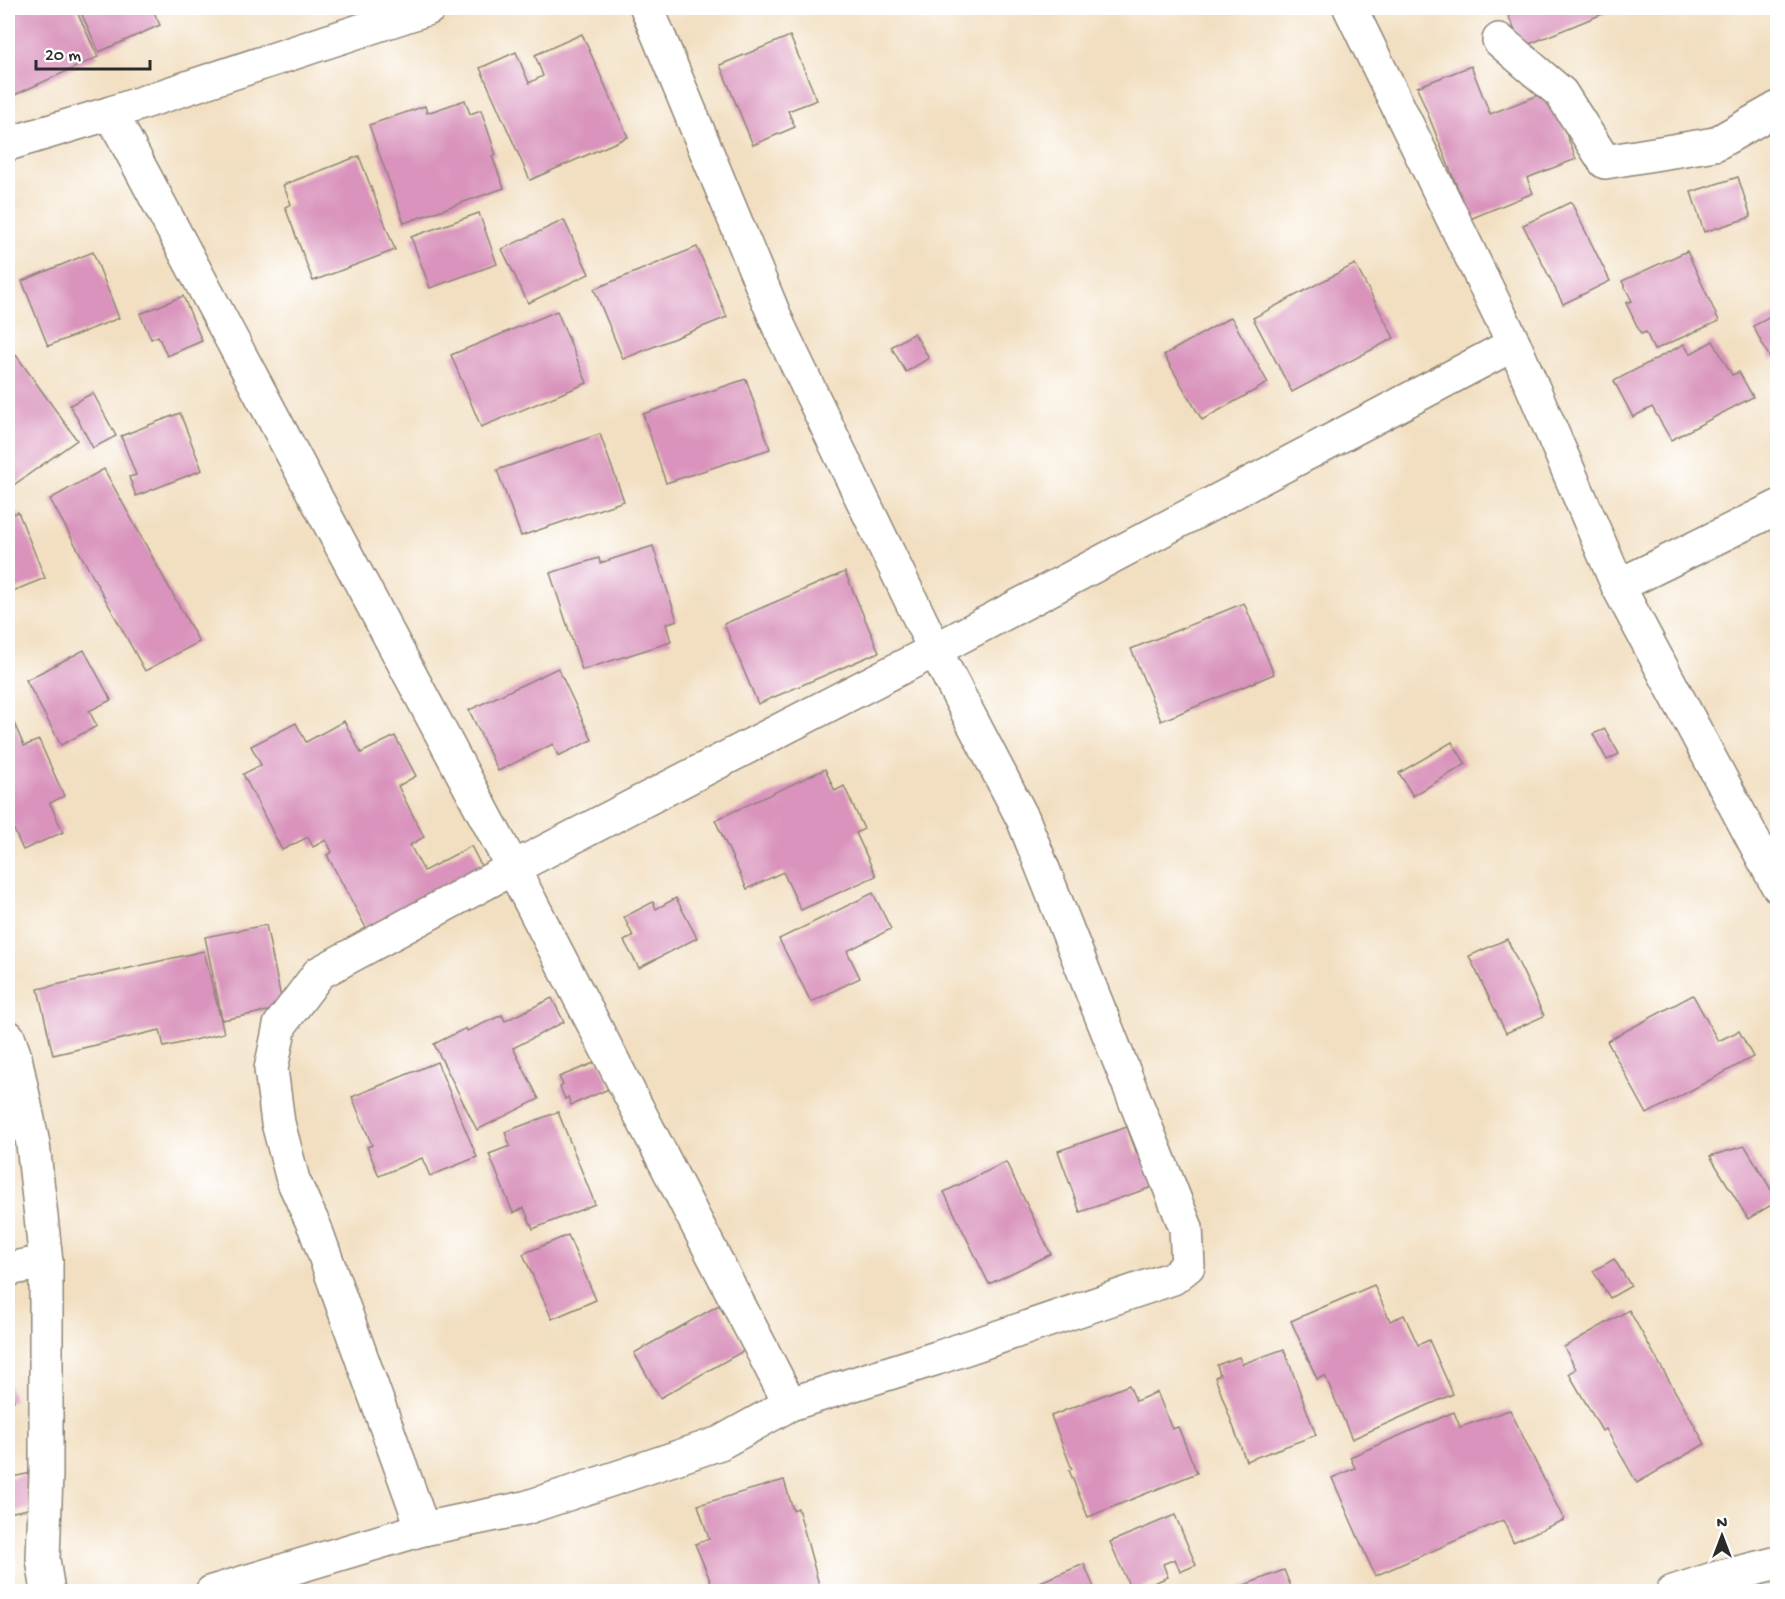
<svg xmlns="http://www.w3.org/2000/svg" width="1785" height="1599" font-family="'Gochi Hand',sans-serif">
<rect width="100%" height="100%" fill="#fff"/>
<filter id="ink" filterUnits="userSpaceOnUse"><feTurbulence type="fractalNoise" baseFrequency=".0167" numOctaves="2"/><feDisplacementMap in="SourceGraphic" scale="12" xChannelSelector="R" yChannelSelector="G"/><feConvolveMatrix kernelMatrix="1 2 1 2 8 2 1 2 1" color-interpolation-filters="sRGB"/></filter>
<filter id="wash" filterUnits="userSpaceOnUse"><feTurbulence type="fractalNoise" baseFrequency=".008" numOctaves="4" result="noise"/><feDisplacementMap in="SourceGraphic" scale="24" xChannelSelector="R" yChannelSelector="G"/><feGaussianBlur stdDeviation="1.35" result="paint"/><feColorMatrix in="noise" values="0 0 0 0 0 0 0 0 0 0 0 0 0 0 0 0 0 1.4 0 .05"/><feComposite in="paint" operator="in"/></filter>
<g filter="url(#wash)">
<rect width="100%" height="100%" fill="#f2dfc1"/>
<g id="blocks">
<!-- building -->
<g fill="#d993bc">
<path d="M8,8H75L98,57L8,98Z"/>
<path d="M79,8H152L160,25L99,52Z"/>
<path d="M1505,8H1617L1522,47Z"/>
<path d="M582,34L628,137L530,180L480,68L516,52L529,83L543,76L535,55Z"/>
<path d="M790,36L817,100L788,111L795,127L753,145L720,65Z"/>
<path d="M1471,66L1490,114L1549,91L1576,159L1527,178L1533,193L1470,219L1417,87Z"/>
<path d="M465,100L470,114L481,110L496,155L492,156L504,188L404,223L369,125L425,106L427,113Z"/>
<path d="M359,156L395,250L313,281L285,207L291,204L283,185Z"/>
<path d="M1738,177L1751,217L1704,232L1691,192Z"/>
<path d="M1571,202L1610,281L1563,304L1523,225Z"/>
<path d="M479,213L497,264L430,288L411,237Z"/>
<path d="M564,220L589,274L528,303L502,249Z"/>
<path d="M697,247L727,317L623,359L594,289Z"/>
<path d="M1687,251L1719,321L1654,350L1646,332L1641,334L1626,303L1632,301L1622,281Z"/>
<path d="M93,252L119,318L48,346L22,281Z"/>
<path d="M1355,264L1394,338L1292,392L1253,318Z"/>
<path d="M183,296L202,341L167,356L158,336L151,339L140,314Z"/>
<path d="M557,311L587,383L481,427L451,355Z"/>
<path d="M1778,313V356L1771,360L1753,326Z"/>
<path d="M1231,317L1268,383L1202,420L1164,355Z"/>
<path d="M914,333L929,358L906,372L891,347Z"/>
<path d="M1713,341L1732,375L1739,372L1753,397L1671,440L1652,407L1633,417L1614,381L1684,344L1690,354Z"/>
<path d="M8,347L15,357L16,355L77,440L8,489Z"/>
<path d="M746,379L770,449L666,483L643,414Z"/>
<path d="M93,393L116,436L93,448L70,405Z"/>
<path d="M180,413L202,470L136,496L129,477L136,475L121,436Z"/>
<path d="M600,434L624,501L521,536L497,470Z"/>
<path d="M104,469L199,642L145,671L50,499Z"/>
<path d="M18,512L45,578L8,593V516Z"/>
<path d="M653,546L677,620L666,624L671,642L582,670L550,573L599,558L600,563Z"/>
<path d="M845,572L879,652L758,704L724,624Z"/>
<path d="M1244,603L1274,674L1161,721L1131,649Z"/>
<path d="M84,650L111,700L89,711L97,726L61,745L26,680Z"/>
<path d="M558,668L592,740L558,756L553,744L498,771L469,710Z"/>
<path d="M8,709L24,746L39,740L64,796L50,803L63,832L23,850L11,823L8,825Z"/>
<path d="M344,721L361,753L395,736L416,776L398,786L424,837L410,845L424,871L471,846L487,877L371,937L327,855L332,852L326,840L313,847L308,837L282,850L243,774L261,765L251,746L296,723L306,742Z"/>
<path d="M1605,729L1619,754L1607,760L1593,734Z"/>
<path d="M1452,742L1466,764L1413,796L1399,773Z"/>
<path d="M825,769L835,791L844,786L864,829L856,833L876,876L801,910L783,872L747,889L715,820Z"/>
<path d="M873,893L891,929L847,951L860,978L811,1002L779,939Z"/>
<path d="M676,898L697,938L639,968L624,941L633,936L624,917L653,902L656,909Z"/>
<path d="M266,925L283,1008L222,1020L205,937Z"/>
<path d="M1507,939L1544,1016L1506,1033L1469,956Z"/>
<path d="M204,951L224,1033L164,1047L160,1030L53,1055L38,989Z"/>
<path d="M1693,995L1718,1041L1739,1031L1753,1057L1647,1114L1607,1041Z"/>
<path d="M552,998L564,1022L513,1048L539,1099L477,1130L434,1044L466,1028L467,1031L502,1015L505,1021Z"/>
<path d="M599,1061L611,1088L571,1105L568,1097L565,1099L560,1087L563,1085L559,1077Z"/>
<path d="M437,1062L477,1157L430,1176L422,1158L379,1176L367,1147L372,1145L352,1097Z"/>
<path d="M558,1112L595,1204L533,1229L524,1208L513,1213L489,1154L510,1146L505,1132Z"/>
<path d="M1127,1127L1137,1154L1143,1152L1155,1186L1080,1212L1058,1151Z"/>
<path d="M1745,1146L1778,1201L1748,1219L1710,1156Z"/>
<path d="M1006,1162L1051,1254L989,1284L944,1192Z"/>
<path d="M568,1235L596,1300L552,1319L523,1254Z"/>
<path d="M1614,1259L1631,1286L1610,1298L1593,1271Z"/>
<path d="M1374,1285L1390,1321L1404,1315L1418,1345L1429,1340L1453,1394L1352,1439L1325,1376L1317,1379L1291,1321Z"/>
<path d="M719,1305L745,1350L660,1398L634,1353Z"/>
<path d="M1629,1310L1705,1444L1637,1483L1606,1429L1602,1431L1569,1374L1576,1369L1564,1347Z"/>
<path d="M1284,1349L1316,1435L1246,1461L1215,1377L1220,1375L1217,1365L1239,1357L1242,1364Z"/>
<path d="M8,1381L14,1401L8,1402Z"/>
<path d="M1129,1385L1136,1401L1157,1392L1172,1429L1178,1427L1197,1473L1088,1517L1069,1470L1072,1469L1051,1416Z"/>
<path d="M1510,1410L1564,1520L1513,1542L1503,1520L1375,1576L1332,1478L1355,1468L1350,1457L1454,1412L1460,1427Z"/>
<path d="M31,1473L38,1507L8,1513V1478Z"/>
<path d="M784,1480L793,1510L798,1508L821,1592H715L695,1544L709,1539L698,1505Z"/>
<path d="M1175,1515L1196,1565L1180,1572L1175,1559L1163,1564L1168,1577L1132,1592L1110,1542Z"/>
<path d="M1084,1564L1096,1592H1018V1591Z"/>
<path d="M1284,1570L1293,1592H1230L1229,1591Z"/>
</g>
</g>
</g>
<g filter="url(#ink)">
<use href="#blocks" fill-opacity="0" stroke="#8e8576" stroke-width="1.5"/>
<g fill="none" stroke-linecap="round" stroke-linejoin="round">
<!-- minor casing -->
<g stroke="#8e8576" stroke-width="36">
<g id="minor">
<path d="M1350,8L1514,344L1618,586L1778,886"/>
<path d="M1499,40L1561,93L1605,162L1715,144L1778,108"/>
<path d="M111,113L513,868L790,1404"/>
<path d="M8,144L111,113L429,8"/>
<path d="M1618,586L1778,507"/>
<path d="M8,1037L15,1057L33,1144L46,1262V1474L43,1559L48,1592"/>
<path d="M8,1269L46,1262"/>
<path d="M423,1529L315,1228L293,1180L278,1123L271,1069L280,1025L319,973L513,868L935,650L1514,344"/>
<path d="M212,1592L423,1529L525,1508L622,1476L720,1443L790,1404L937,1358L1173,1278L1188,1266L1186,1228L1023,819L935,650L780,329L647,8"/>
<path d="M1673,1592L1713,1579L1778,1563"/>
</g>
</g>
<!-- minor -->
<use href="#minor" stroke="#fff" stroke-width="33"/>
</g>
</g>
<!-- margin -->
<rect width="1785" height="1599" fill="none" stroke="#fff" stroke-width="30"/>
<!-- north arrow -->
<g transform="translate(1722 1536)" stroke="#ffffff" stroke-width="4.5" paint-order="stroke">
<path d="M0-4.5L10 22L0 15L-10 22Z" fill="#2b2b2b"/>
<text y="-9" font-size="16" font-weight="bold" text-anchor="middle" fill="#2b2b2b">N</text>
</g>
<!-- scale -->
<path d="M36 60v9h114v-9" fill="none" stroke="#2b2b2b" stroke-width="3"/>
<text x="45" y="60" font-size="18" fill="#2b2b2b" stroke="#ffffff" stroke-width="4.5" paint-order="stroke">20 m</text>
</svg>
